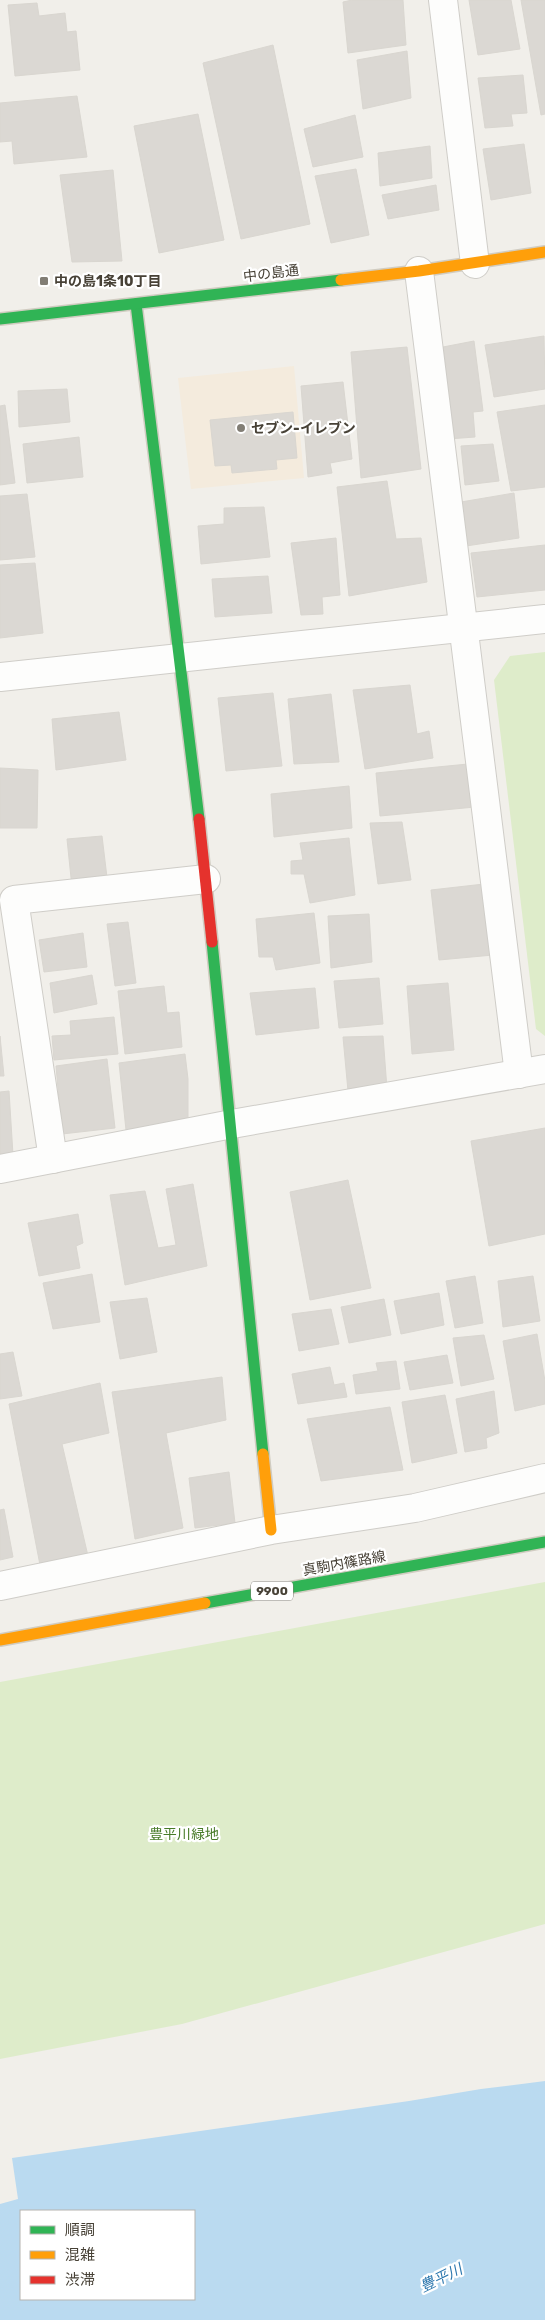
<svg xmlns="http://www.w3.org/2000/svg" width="545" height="2320" font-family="Rubik,'Noto Sans JP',sans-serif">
<rect width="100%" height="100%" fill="#f1efea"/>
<!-- commercial -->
<path fill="#f4ebdd" d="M294,366L304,478L191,489L178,378Z"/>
<!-- green -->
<g fill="#deecca">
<path d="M545,652V1036L536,1029L494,680L510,656Z"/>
<path d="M545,1582V1924L182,2024L0,2059V1682Z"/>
</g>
<!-- water -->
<path fill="#badaf0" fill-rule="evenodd" d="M545,2081V2320H0V2204L18,2199L12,2158L409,2101L481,2089ZM21,2211H194V2299H21Z"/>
<!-- building -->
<g fill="#dbd8d3" stroke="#d9d6d0">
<path d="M352,0H403L406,45L348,53L343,2Z"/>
<path d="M469,0H511L520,49L478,55Z"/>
<path d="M521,0H545V114L541,115Z"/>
<path d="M37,3L39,16L65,13L67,32L76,31L80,70L15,76L8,5Z"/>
<path d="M273,45L310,224L241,239L203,63Z"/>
<path d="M407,51L411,98L363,109L357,60Z"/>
<path d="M523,75L527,113L511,114L513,126L485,128L478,78Z"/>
<path d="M77,96L87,157L14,164L12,141L0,142V103Z"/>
<path d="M198,114L224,240L159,253L134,126Z"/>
<path d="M355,115L363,157L313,167L304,129Z"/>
<path d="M524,144L531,193L491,200L483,149Z"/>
<path d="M430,146L432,178L380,186L378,153Z"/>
<path d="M356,169L369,235L331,243L315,176Z"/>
<path d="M113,170L122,261L72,262L60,175Z"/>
<path d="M436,185L439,210L388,219L382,195Z"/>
<path d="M544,336L545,389L494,397L485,345Z"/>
<path d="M474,341L483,411L473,412L475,437L448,439L437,366H446L443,347Z"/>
<path d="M407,347L421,469L361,478L351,352Z"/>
<path d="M343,382L352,459L330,463L332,473L308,477L301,386Z"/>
<path d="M67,389L70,422L19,427L18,391Z"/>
<path d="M5,405L15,483L0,485V406Z"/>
<path d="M545,405V487L511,491L497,412Z"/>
<path d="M293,412L297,458L276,460L277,469L232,473L231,465L215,466L210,420Z"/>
<path d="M79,437L83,477L27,483L23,444Z"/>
<path d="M493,444L499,481L465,485L461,446Z"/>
<path d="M387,481L396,539L421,538L427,582L349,596L337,487Z"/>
<path d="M514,493L519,538L466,546L461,502Z"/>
<path d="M27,494L35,557L0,560V496Z"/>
<path d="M264,507L270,557L201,564L198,526L224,524V508Z"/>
<path d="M336,538L340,595L322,597L323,614L301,615L291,543Z"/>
<path d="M545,545V590L477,597L471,553Z"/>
<path d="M35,563L43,633L0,638V565Z"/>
<path d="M268,576L272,613L215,617L212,579Z"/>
<path d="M410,685L417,734L429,731L433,758L365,769L353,690Z"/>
<path d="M273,693L282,766L226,771L218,698Z"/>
<path d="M331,694L339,762L294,764L288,699Z"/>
<path d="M119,712L126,760L56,770L52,719Z"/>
<path d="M468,764L475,807L380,816L376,773Z"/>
<path d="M0,768L38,770L37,828H0Z"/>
<path d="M349,786L352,828L274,837L271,794Z"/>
<path d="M402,822L411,880L378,884L370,823Z"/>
<path d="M102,836L109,894L73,897L67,839Z"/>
<path d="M349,838L355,895L310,903L304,874H291V861L303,860L300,843Z"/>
<path d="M484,884L493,955L439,960L431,890Z"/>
<path d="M314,913L320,963L276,970L273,957H259L256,919Z"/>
<path d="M369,914L372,962L331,968L328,916Z"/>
<path d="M128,922L136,983L115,986L107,924Z"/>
<path d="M83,933L87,967L44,972L39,940Z"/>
<path d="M92,975L97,1004L54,1013L50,983Z"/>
<path d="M379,978L383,1024L339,1028L334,981Z"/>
<path d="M448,983L454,1050L412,1054L407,986Z"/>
<path d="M164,986L167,1013L179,1012L182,1047L125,1054L118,991Z"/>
<path d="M315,988L319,1028L256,1035L250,993Z"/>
<path d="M114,1017L118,1054L54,1060L52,1036L71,1035L70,1021Z"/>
<path d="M0,1036L4,1076H0Z"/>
<path d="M383,1036L387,1089L348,1091L343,1037Z"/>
<path d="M185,1054L188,1079V1124L126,1130L119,1063Z"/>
<path d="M107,1059L115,1128L62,1134L56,1066Z"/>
<path d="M9,1091L13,1155L0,1157V1092Z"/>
<path d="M545,1128V1234L489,1246L471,1141Z"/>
<path d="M348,1180L371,1288L310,1300L290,1192Z"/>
<path d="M193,1184L207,1266L125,1285L110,1195L145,1191L158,1248L176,1245L166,1189Z"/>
<path d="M78,1214L83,1243L76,1246L80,1268L39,1276L28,1223Z"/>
<path d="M92,1274L100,1322L53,1329L43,1283Z"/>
<path d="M475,1276L483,1323L455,1328L446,1281Z"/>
<path d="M533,1276L540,1321L503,1327L498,1281Z"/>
<path d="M439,1293L444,1325L401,1334L394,1301Z"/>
<path d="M147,1298L157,1352L120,1359L110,1302Z"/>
<path d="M384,1299L391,1335L349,1343L341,1307Z"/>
<path d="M331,1309L339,1344L299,1351L292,1314Z"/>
<path d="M537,1334L545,1381V1404L515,1411L503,1341Z"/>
<path d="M484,1335L494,1379L461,1386L453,1338Z"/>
<path d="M13,1352L22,1396L0,1399V1354Z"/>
<path d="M447,1355L453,1383L410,1390L404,1362Z"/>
<path d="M396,1361L400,1389L356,1394L353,1375L378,1371L376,1363Z"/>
<path d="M330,1367L334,1385L344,1383L347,1397L298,1404L292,1374Z"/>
<path d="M222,1377L226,1420L166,1433L183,1528L135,1539L112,1392Z"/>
<path d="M100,1383L109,1433L62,1444L88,1556L40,1565L9,1404Z"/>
<path d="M494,1391L499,1433L486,1438L487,1448L465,1452L456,1399Z"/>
<path d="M445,1395L457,1453L412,1463L402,1402Z"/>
<path d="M390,1407L403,1470L321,1481L307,1419Z"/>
<path d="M229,1472L235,1523L195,1528L189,1478Z"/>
<path d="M4,1509L13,1557L0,1560V1510Z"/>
</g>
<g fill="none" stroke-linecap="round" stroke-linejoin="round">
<!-- street casing -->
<g stroke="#cfcdc8" stroke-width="30">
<g id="street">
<path d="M443,0L475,264"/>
<path d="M419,271L519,1074"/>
<path d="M0,677L545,619"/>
<path d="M53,1159L14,900L206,879"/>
<path d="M0,1169L232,1124L545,1069"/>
<path d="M0,1586L271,1530L415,1508L545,1478"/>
</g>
</g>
<!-- fast casing -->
<g stroke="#d1ccc1" stroke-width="14">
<g id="fast">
<path d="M136,304L199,819"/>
<path d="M0,319L341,280"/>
<path d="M212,942L263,1454"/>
<path d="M205,1603L545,1542"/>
</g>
</g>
<!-- slow casing -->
<g stroke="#d1ccc1" stroke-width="14">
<g id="slow">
<path d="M341,280L419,271L545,252"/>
<path d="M263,1454L271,1530"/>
<path d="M0,1640L205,1603"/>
</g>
</g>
<!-- jam casing -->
<g stroke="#d1ccc1" stroke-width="14">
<path id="jam" d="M199,819L212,942"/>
</g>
<!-- street -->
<use href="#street" stroke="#fdfdfc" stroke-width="28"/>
<!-- fast -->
<use href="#fast" stroke="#30b455" stroke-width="11"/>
<!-- slow -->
<use href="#slow" stroke="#ff9f0a" stroke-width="11"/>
<!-- jam -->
<use href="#jam" stroke="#e5322d" stroke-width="11"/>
</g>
<!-- markers -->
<g fill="#827e75" stroke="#fff" stroke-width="2">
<rect x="39" y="276" width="10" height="10" rx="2.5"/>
<circle cx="241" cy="428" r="5"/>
</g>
<g text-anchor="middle" stroke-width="4.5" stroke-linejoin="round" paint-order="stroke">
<!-- shield labels -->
<rect fill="#fff" stroke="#7e7a72" stroke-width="1" x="251" y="1581.5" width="42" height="19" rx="4"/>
<g font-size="12" font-weight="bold" fill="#474136">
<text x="272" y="1595">9900</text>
</g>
<!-- street labels -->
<g font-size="14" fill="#474136" stroke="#fff">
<text transform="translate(271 273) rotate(-7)" y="5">中の島通</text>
<text transform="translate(344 1563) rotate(-10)" y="5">真駒内篠路線</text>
</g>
<!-- poi labels -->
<g font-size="14" font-weight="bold" fill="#474136" stroke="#fff" text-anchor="start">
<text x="54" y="286">中の島1条10丁目</text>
<text x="251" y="433">セブン-イレブン</text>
</g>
<!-- park labels -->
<g font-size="14" fill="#477b28" stroke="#fff">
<text x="184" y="1839">豊平川緑地</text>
</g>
<!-- water labels -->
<g font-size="15" font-style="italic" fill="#2c77ae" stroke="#fff">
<text transform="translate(441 2278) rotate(-26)" y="5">豊平川</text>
</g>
</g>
<!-- legend -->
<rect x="20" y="2210" width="175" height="90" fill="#ffffff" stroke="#b5b3af"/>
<rect x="30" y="2226" width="25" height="8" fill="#30b455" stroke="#b5b3af"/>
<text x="65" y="2235" font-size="15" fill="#474136">順調</text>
<rect x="30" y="2251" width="25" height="8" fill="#ff9f0a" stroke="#b5b3af"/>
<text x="65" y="2260" font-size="15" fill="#474136">混雑</text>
<rect x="30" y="2276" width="25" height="8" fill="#e5322d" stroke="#b5b3af"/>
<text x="65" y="2285" font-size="15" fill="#474136">渋滞</text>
</svg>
